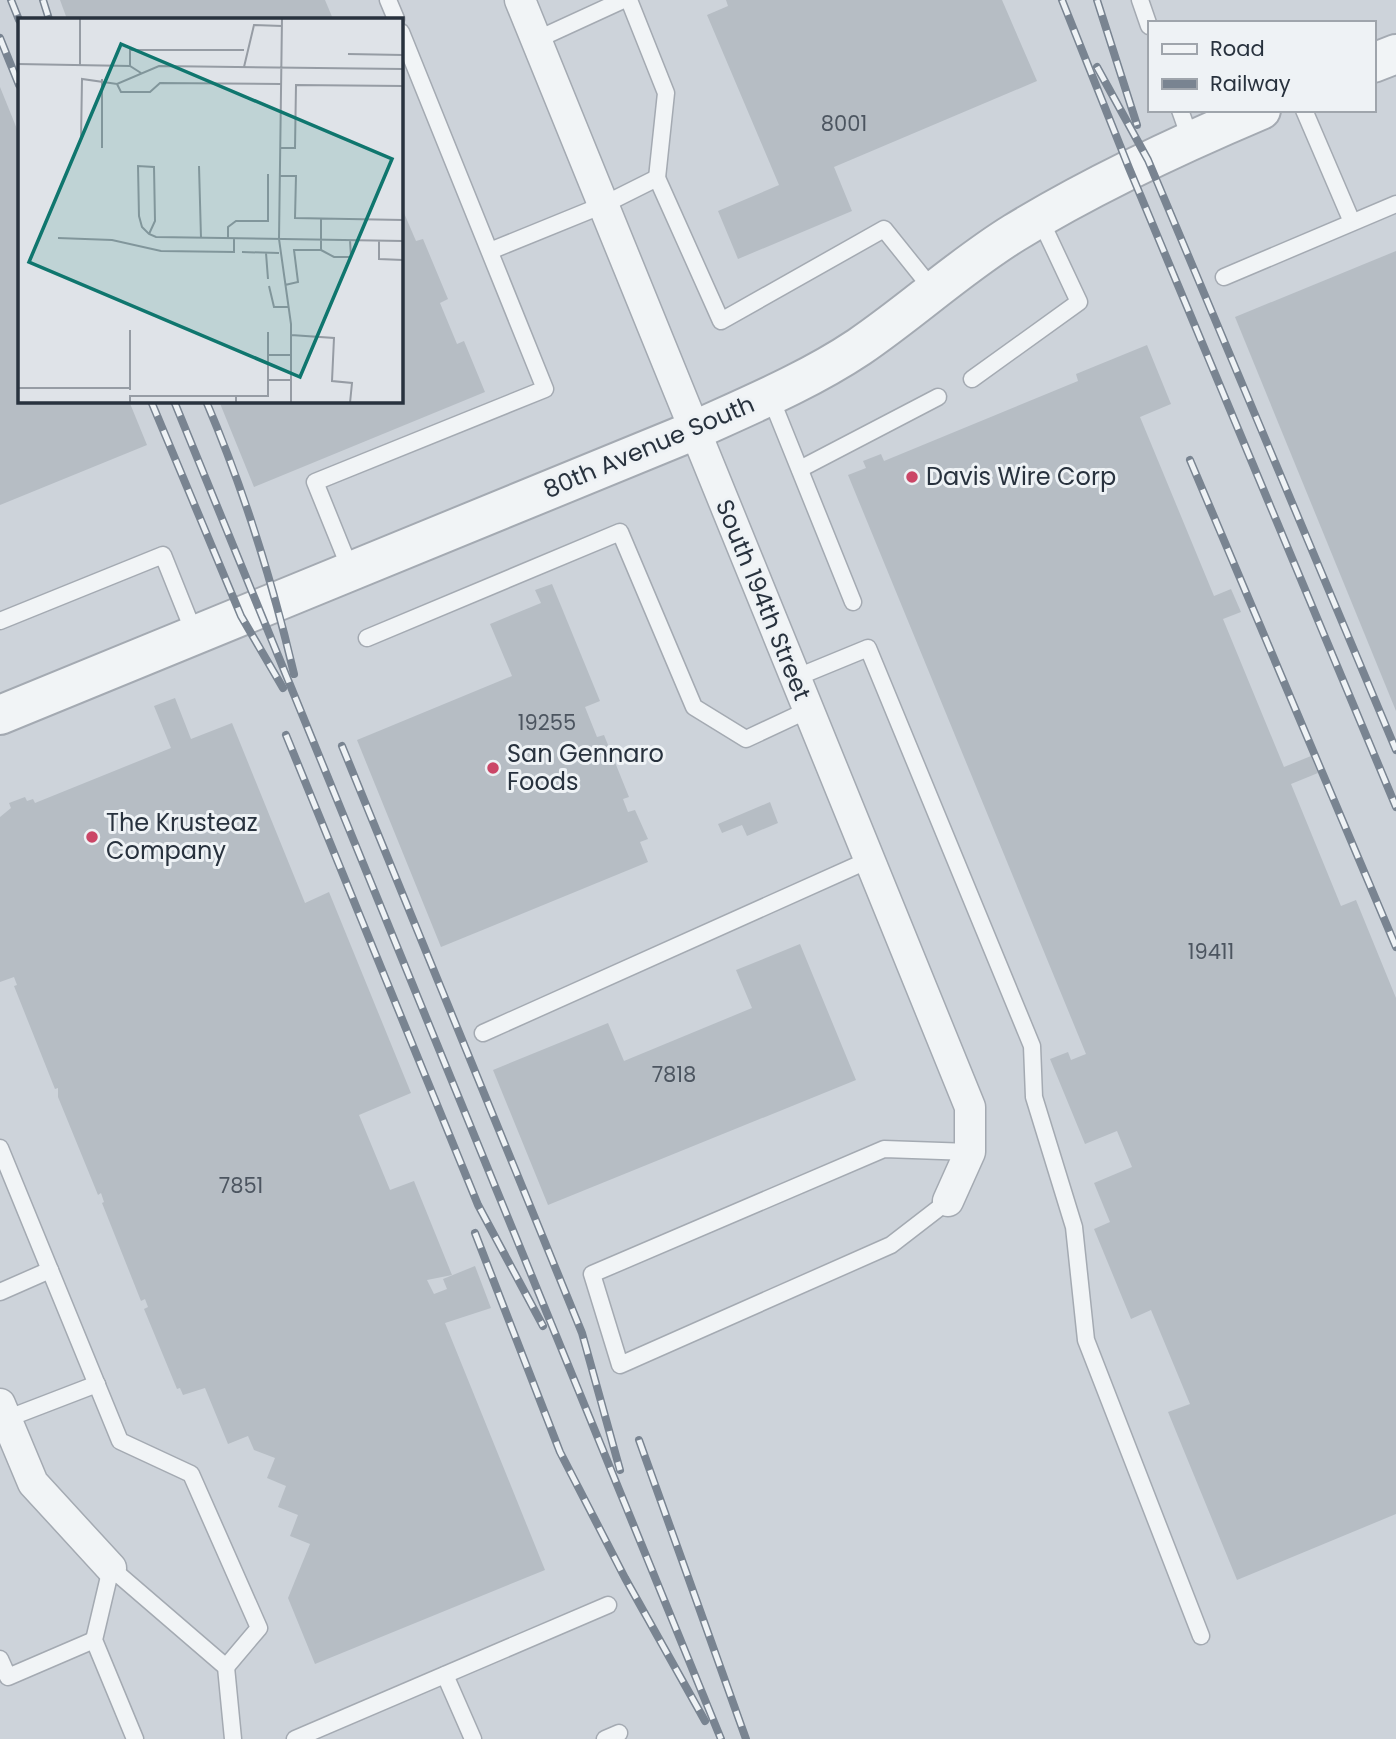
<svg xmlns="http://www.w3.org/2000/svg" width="1396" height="1739" font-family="Poppins,sans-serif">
<rect width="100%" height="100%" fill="#dfe3e8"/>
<!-- built -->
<path fill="#cdd3da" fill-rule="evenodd" d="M0,0H1396V1739H0ZM19,19H401V401H19ZM1149,23H1373V110H1149Z"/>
<!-- building -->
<g fill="#b6bdc4">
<path d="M60,0H325L333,19H67Z"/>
<path d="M726,0H1002L1037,81L834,167L852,211L738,259L718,211L779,185L707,15L728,6Z"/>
<path d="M0,87L19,134V401H129L147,445L0,505Z"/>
<path d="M401,206L416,241L423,239L448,299L440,303L457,344L464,341L485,392L254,487L219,401H401Z"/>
<path d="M1396,251V711L1235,317Z"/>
<path d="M1147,345L1171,404L1140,417L1214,596L1231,589L1241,612L1223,619L1284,767L1311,756L1318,773L1291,784L1341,906L1356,900L1396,998V1514L1237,1580L1168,1412L1190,1404L1151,1310L1131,1319L1094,1229L1110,1222L1094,1183L1132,1167L1117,1131L1085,1144L1050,1059L1068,1052L1071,1060L1086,1054L848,475L866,468L863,461L881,454L884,461L1078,381L1076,374Z"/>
<path d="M552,584L600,701L585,707L597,737L604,735L629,797L623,799L628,812L635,810L648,839L640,842L648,862L441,947L357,740L512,676L490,624L541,603L535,590Z"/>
<path d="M175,698L191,739L232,723L305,903L329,892L411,1093L359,1115L390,1190L414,1181L452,1275L427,1280L434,1294L447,1289L443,1279L475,1266L491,1308L445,1323L545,1570L315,1664L288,1598L310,1544L290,1536L298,1515L278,1507L286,1486L267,1478L275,1458L254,1450L248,1436L228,1444L205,1388L183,1395L180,1388L177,1389L144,1309L148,1307L145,1299L141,1301L102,1203L104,1202L101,1193L98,1195L58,1097V1088L55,1089L14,986L17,985L14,977L0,982V817L11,808L9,803L25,797L27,801L33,799L35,803L171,748L154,706Z"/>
<path d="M770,802L778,823L747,836L742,825L722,833L718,824Z"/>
<path d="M800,944L856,1080L548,1205L493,1070L608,1023L624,1061L752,1008L736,970Z"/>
</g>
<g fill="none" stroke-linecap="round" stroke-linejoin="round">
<!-- service casing -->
<g stroke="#a4aab2" stroke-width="19">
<g id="service">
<path d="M388,0L396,19"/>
<path d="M629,0L666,93L657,178"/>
<path d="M1140,0L1149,26"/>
<path d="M536,40L623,0"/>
<path d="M1180,110L1191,141"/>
<path d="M1304,110L1352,222"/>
<path d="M490,251L603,205L657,178L721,321L884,229L933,290"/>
<path d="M1224,277L1396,204"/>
<path d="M972,379L1079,302L1040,219"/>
<path d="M770,396L853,602"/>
<path d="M800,469L938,397"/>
<path d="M351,571L315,482L545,389L401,32"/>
<path d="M0,621L163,555L195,635"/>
<path d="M367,638L620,532L694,707L746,739L808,710"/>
<path d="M795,678L868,648L1032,1046L1034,1097L1074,1227L1086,1340L1201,1636"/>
<path d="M483,1033L871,859"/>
<path d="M0,1148L120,1441L191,1474L259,1628L226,1667"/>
<path d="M948,1201L891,1245L620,1365L592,1274L884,1149L970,1152"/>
<path d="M0,1292L50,1270"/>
<path d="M6,1419L97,1384"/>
<path d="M0,1659L8,1677L94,1640"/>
<path d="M445,1675L473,1739"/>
<path d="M135,1739L94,1640L111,1568L226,1667L233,1739"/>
<path d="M295,1739L608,1605"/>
<path d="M605,1739L619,1733"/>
</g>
</g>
<!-- minor casing -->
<g stroke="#a4aab2" stroke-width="33">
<g id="minor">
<path d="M520,0L970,1107V1152L948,1201"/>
<path d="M0,1404L33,1483L111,1568"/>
</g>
</g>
<!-- tertiary casing -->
<g stroke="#a4aab2" stroke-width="42">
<g id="tertiary">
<path d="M1373,63L1396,54"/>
<path d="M0,715L693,431C750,405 808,381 859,347C912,311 959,267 1014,233C1092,185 1176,146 1261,110"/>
</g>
</g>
<!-- service -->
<use href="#service" stroke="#f1f4f6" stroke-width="16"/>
<!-- minor -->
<use href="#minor" stroke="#f1f4f6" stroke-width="30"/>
<!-- tertiary -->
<use href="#tertiary" stroke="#f1f4f6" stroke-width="38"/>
<!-- rail casing -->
<g stroke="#798491" stroke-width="8">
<g id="rail">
<path d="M11,0L19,20"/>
<path d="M43,0L49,19"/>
<path d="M1062,0L1129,168L1396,807"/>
<path d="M1097,0L1137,125"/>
<path d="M0,38L19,85"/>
<path d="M1097,67L1148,160L1396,750"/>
<path d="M151,401L241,616L283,688"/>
<path d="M174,401L721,1739"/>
<path d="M206,401C244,490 272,580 294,674"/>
<path d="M1190,460L1396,947"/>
<path d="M286,735L478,1205L543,1326"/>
<path d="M342,746L582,1333L620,1470"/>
<path d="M475,1233L560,1452L625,1578L705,1721"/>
<path d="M639,1440L746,1739"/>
</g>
</g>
<!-- rail -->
<use href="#rail" stroke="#eef2f5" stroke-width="5" stroke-dasharray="16" stroke-linecap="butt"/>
</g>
<!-- markers -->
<g fill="#cb4667" stroke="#eef2f5" stroke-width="2.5">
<circle cx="912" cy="477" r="7"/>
<circle cx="493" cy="768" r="7"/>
<circle cx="92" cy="837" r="7"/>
</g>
<g text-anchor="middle" stroke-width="6" stroke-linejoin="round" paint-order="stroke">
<!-- number labels -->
<g font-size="21" fill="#4c5560">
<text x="844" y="131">8001</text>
<text x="547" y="730">19255</text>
<text x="1211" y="959">19411</text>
<text x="674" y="1082">7818</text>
<text x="241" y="1193">7851</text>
</g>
<!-- street labels -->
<g font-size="24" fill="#28323e" stroke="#eef2f5">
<text transform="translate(649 447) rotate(-23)" y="8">80th Avenue South</text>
<text transform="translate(763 600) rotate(68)" y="8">South 194th Street</text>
</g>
<!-- poi labels -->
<g font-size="24" fill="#28323e" stroke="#eef2f5" text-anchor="start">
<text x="926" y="485">Davis Wire Corp</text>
<text x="507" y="762">San Gennaro<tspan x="507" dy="28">Foods</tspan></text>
<text x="106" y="831">The Krusteaz<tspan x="106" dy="28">Company</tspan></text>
</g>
</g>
<!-- overview -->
<g transform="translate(18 18)">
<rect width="385" height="385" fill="#dfe3e8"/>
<path fill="none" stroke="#969ca4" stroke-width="2" d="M264,0L261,221L273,306V385M330,36L385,37M0,46L112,48L123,55M62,47V0M112,48V32H226M226,49L236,7L264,8M84,61V130M99,66L103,74H132L142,65L263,66M63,123L64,61L99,66L141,48L385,51M262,130H277L278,67L385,68M181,148L183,220M262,158H278L277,200L385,202M131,216L137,203L136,149L120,148L121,198L124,209L131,216L138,219L385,223M40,220L94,222L143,233L216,234V220M210,220V209L218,203H250V156M361,223V241L385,242M303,232L316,239H333L332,222M224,234L261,235M248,235L250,261M267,267L280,264L276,232H303V201M251,268L256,289H271M112,312V372M273,317L316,320L314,363L334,365L332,385M250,337H273M250,362H273M0,370H112M112,385V378H218M218,385V378H250V314"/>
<path fill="#0f766e" fill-opacity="0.15" stroke="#0f766e" stroke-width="3.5" d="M103,26L374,141L282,359L11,244Z"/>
<rect width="385" height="385" fill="none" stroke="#28323e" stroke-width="3.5"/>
</g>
<!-- legend -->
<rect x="1148" y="21" width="228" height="91" fill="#eef2f5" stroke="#9fa5ac" stroke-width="2"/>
<rect x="1162" y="44" width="35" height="10" fill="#f1f4f6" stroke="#9fa5ac" stroke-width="2"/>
<text x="1210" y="56" font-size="21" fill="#28323e">Road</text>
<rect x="1162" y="79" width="35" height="10" fill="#798491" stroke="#9fa5ac" stroke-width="2"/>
<text x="1210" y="91" font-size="21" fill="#28323e">Railway</text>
</svg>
